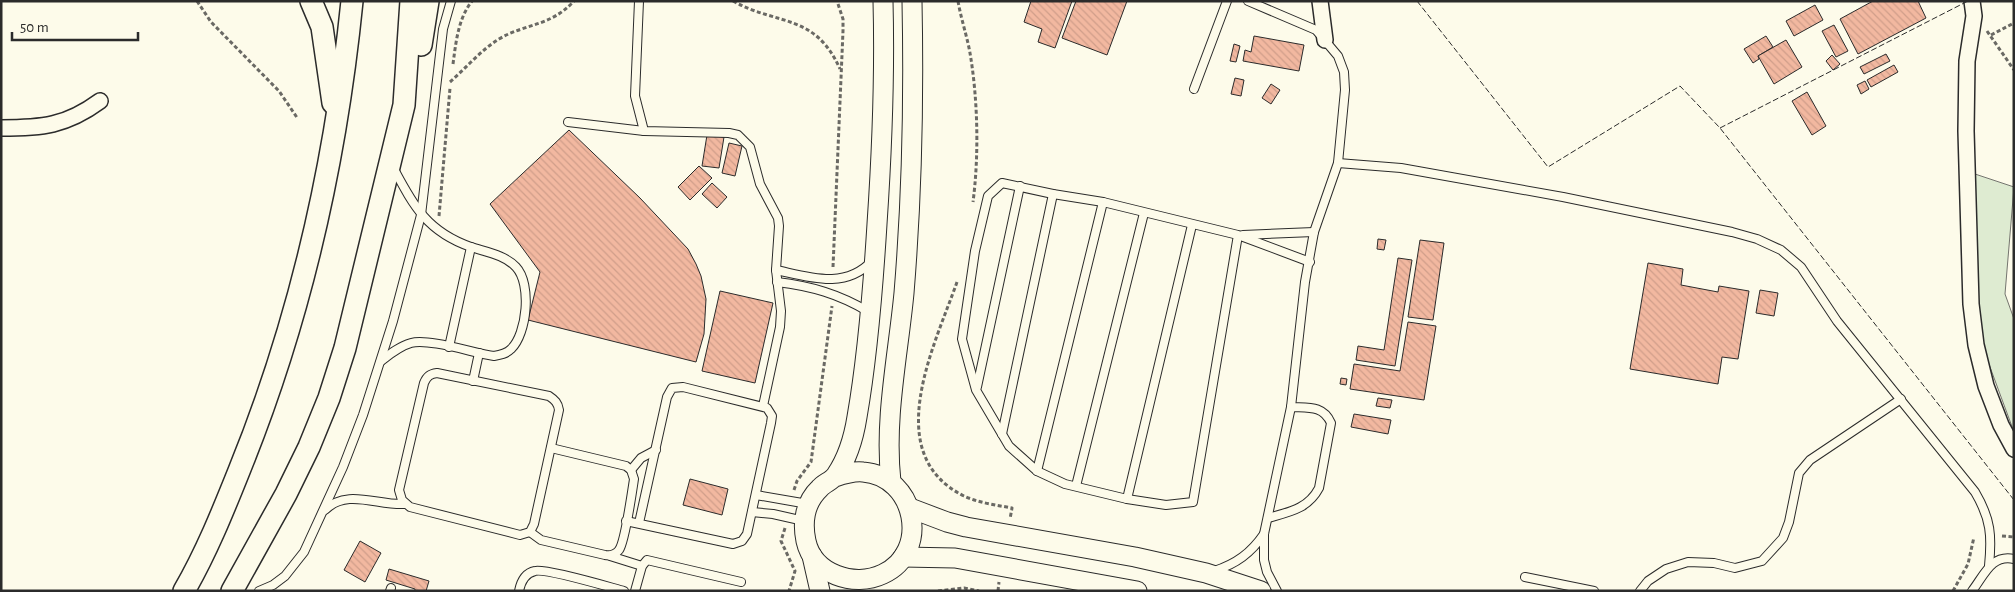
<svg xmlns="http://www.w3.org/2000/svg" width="2015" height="592" font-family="'Alegreya Sans',sans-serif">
<defs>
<pattern id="building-back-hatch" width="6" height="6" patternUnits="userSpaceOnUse" patternTransform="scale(1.25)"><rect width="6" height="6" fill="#f2b8a0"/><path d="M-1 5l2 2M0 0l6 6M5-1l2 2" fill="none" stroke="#d09e8a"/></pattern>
</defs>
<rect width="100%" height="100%" fill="#fdfbea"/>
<!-- green -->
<path fill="#deebd1" stroke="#74746e" d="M1969,172L2014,187L2005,294L2014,319V432L1963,294Z"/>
<!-- building -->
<g fill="url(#building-back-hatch)" stroke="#2b2b2b">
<path d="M1031,1H1072L1055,48L1038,42L1042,29L1024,22Z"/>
<path d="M1076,1H1127L1107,55L1062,38Z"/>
<path d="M1873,1H1918L1926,18L1858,54L1840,19Z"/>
<path d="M1815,5L1823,20L1794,36L1786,21Z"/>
<path d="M1834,25L1848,51L1836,57L1822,31Z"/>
<path d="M1254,36L1304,45L1299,71L1243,61L1245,50L1251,52Z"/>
<path d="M1766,36L1773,47L1758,56L1759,59L1753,63L1744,49Z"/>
<path d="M1786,40L1802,67L1774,84L1758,56Z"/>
<path d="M1234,44L1240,46L1236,62L1230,61Z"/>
<path d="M1886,54L1890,61L1864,74L1860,67Z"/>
<path d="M1832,55L1840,64L1833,70L1826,61Z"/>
<path d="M1894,65L1898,72L1871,87L1867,80Z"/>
<path d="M1235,78L1244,80L1241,96L1231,94Z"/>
<path d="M1865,81L1869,89L1861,94L1857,85Z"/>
<path d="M1271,84L1280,90L1271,104L1262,98Z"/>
<path d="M1807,92L1826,126L1812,135L1792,101Z"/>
<path d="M569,130L640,198L688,249L696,264L701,276L706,299L704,334L696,362L528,320L540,272L490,204Z"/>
<path d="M707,135L724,137L719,168L702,166Z"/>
<path d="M729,143L742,146L735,176L722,173Z"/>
<path d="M699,166L712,178L690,200L678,187Z"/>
<path d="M712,183L727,197L717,208L702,194Z"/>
<path d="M1378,239L1386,240L1384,250L1377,249Z"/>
<path d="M1420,240L1444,243L1433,320L1408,317Z"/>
<path d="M1398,258L1412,260L1395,366L1356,360L1358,346L1384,350Z"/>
<path d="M1648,263L1683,269L1681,285L1718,292L1719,286L1749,291L1738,359L1722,357L1718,384L1630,369Z"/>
<path d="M1760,290L1778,293L1774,316L1756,313Z"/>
<path d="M720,291L773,303L755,383L702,371Z"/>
<path d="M1408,322L1436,326L1424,400L1350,389L1354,364L1400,371Z"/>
<path d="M1341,378L1347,379L1346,385L1340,384Z"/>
<path d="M1378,398L1392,400L1390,408L1376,406Z"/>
<path d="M1354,414L1391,420L1388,434L1351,427Z"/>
<path d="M690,479L728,489L722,515L683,505Z"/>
<path d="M360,541L381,553L365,582L344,570Z"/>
<path d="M389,569L429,581L426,591H415V589L386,580Z"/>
</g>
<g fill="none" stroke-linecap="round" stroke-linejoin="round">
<!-- service casing -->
<g stroke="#2b2b2b" stroke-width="10">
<g id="service">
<path d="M639,1L635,96L644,131L729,133L738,135L750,147L760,184L778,218L779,226L776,270L781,311L780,327L763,406"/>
<path d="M1248,1L1316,30L1338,56L1344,72L1345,90L1338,163L1314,232L1305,282L1291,407L1264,534V560L1267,572L1277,591"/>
<path d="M1194,89L1227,1"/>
<path d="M568,122L644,131"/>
<path d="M1338,163L1401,168L1563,197L1732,232L1757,239L1781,250L1801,267L1837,321L1975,492C1991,519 1992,536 1989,566"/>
<path d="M1238,235L1193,502L1166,505L1127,499L1065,484L1037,471L1009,446L976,390L962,339L975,251L988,196L1002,183L1053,194L1103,202L1238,235L1310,262"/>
<path d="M1243,235L1314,232"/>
<path d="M776,270C809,277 845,290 872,261"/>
<path d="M777,282C811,286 839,294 869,312"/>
<path d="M449,347L471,247"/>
<path d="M381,361C390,354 400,346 411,343C428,338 474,353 494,356C500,355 506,354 511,349C527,334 532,284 516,267C505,255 486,252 471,247C428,232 414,207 394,169"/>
<path d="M437,373L549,396C555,400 558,403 559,410L534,524L530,532L520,535L410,507L402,500L399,490L424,383C427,376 430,374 437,373Z"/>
<path d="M473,381L479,353"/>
<path d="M977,387L1020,186"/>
<path d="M1002,434L1053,194"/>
<path d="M631,470L641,458L656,450"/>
<path d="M1037,471L1103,202"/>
<path d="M1076,486L1144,213"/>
<path d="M756,495L808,504"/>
<path d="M1127,499L1192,225"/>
<path d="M325,510C347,488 378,506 405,504"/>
<path d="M752,512L773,514L804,521"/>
<path d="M1268,518C1289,512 1308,509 1319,488L1331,423C1323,405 1308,408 1291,407"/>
<path d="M626,521L733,544L742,541L747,534L771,423L772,416L767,408L683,387L672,388L667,397L639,523"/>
<path d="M530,532L541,540L605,555C610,556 615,555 619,550C625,542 632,492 634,479L631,470L626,466L551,448"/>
<path d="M610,556L642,566"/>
<path d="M1214,571C1236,564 1251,553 1264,534"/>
<path d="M1525,577L1594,591"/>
<path d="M259,591L273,585L285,576L304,552L343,467L363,415L393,321L421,215L443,29L451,1"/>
<path d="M390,591L391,588"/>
<path d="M519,591C521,581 525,573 535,571C546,568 609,587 624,591"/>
<path d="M635,591L642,566L647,560L741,582"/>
<path d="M1640,591L1648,581L1666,569L1688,562L1714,563L1735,568L1762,561L1783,538L1789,522L1799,473L1810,460L1901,399"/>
<path d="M1972,591C1984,576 1991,554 2014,559"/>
</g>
</g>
<!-- minor casing -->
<g stroke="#2b2b2b" stroke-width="18">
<g id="minor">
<path d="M1320,1L1325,40"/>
<path d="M1972,1L1974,16L1967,61L1966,131L1971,304L1976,345L1986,386L2001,425L2014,449"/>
<path d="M1,128C42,128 66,126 100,101"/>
</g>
</g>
<!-- tertiary casing -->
<g stroke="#2b2b2b" stroke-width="21">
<g id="tertiary">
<path d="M835,477C844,474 853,471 863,472C916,476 931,552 883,574C854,588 813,574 806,541C802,522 805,502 820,488C824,483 832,481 836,475C847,459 854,436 857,417C868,354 873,289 877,224C882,150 885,76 883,1"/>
<path d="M891,482C884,419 898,356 904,293C912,196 914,99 912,1"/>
<path d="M910,508L947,522L966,527L1135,557L1206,573L1261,591"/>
<path d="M812,556L820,591"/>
<path d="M903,557L955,558L1137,591"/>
</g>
</g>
<!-- secondary casing -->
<g stroke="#2b2b2b" stroke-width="24">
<g id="secondary">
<path d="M311,1L322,27L333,103"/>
<path d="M421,45L428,1"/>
<path d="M184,591C206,553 223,511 239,471C300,321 336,161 352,1"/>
<path d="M232,591L286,494L309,447L329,398L345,348L404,105L411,1"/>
</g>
</g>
<!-- path -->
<g stroke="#6a6964" stroke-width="3" stroke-dasharray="4 2.5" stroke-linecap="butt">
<path d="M197,1L211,22L279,91L298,119"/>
<path d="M733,1C778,26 815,13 840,69"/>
<path d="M958,1C961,19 967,36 970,53C978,100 979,156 973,202"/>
<path d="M1987,31L2014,70"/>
<path d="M1991,35L2014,23"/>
<path d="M453,64C456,42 458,19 472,1"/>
<path d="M450,82C466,68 481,50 499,39C526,23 550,27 574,1"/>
<path d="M439,216L450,88"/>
<path d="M833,267L843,31V19L837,1"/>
<path d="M957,282C935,345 879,454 964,496C979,503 996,505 1012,508L1010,519"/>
<path d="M794,490L797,481L811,462L832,306"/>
<path d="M785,528L781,541L795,571L789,591"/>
<path d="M2002,536L2014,537"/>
<path d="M938,591L964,588L979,591"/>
<path d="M998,591L999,582"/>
<path d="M1953,591L1968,564L1974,537"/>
</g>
<!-- service -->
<use href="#service" stroke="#fdfbea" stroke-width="8"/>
<!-- minor -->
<use href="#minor" stroke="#fdfbea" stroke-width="15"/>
<!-- tertiary -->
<use href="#tertiary" stroke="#fdfbea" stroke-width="19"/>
<!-- secondary -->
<use href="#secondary" stroke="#fdfbea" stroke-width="21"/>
<!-- fence -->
<g stroke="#2b2b2b" stroke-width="1" stroke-dasharray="6 2.5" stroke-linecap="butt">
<path d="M1417,1L1548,167L1680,86L1720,128L2014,500"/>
<path d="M1720,128L1968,1"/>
</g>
</g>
<!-- border -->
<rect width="2015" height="592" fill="none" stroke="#2b2b2b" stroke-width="5"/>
<!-- scale -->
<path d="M12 32v8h126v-8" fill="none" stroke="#2b2b2b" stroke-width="2.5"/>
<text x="20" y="32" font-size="15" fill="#2b2b2b" stroke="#fdfbea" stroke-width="4" paint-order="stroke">50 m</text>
</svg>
